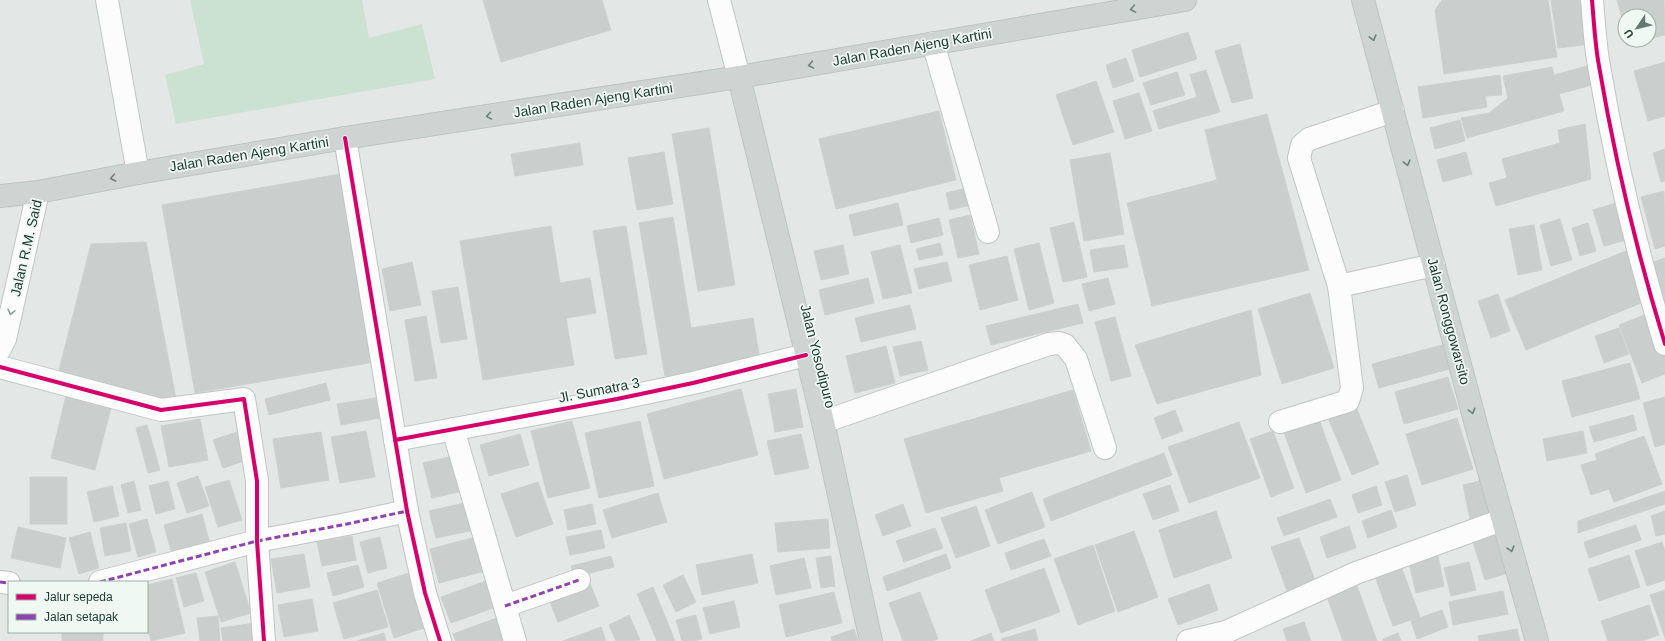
<svg xmlns="http://www.w3.org/2000/svg" width="1665" height="641" font-family="Arial,sans-serif">
<rect width="100%" height="100%" fill="#e3e8e6"/>
<!-- green -->
<path fill="#cbe2d2" d="M190,0H362L369,38L422,24L435,79L176,124L165,75L204,64Z"/>
<!-- building -->
<g fill="#cacfcd" stroke="#cbd1cf">
<path d="M483,0H602L611,30L501,62Z"/>
<path d="M1442,0H1548L1557,57L1444,74L1435,10Z"/>
<path d="M1551,0H1585L1591,44L1558,48Z"/>
<path d="M1617,0H1664L1665,35L1649,39V16H1625V29Z"/>
<path d="M1188,32L1197,59L1140,77L1132,50Z"/>
<path d="M1628,40H1646L1630,45Z"/>
<path d="M1240,44L1253,98L1232,103L1215,51Z"/>
<path d="M1126,58L1134,81L1113,88L1106,65Z"/>
<path d="M1665,62V116L1648,121L1634,71Z"/>
<path d="M1594,64L1599,83L1559,94L1564,111L1467,138L1461,118L1489,113L1508,98L1503,76L1552,67L1554,75Z"/>
<path d="M1206,70L1220,112L1159,129L1153,111L1197,97L1190,75Z"/>
<path d="M1177,72L1185,95L1151,105L1143,83Z"/>
<path d="M1500,75L1502,95L1485,96L1487,107L1423,118L1418,87Z"/>
<path d="M1096,81L1114,132L1073,145L1056,95Z"/>
<path d="M1139,93L1152,131L1125,139L1113,101Z"/>
<path d="M939,111L956,180L836,209L819,139Z"/>
<path d="M1267,114L1309,270L1152,306L1127,203L1217,180L1205,130Z"/>
<path d="M1460,120L1465,141L1435,149L1430,128Z"/>
<path d="M1585,124L1591,179L1496,206L1489,183L1507,178L1502,159L1560,143L1558,130Z"/>
<path d="M709,128L735,285L698,291L672,134Z"/>
<path d="M580,143L583,165L515,176L511,154Z"/>
<path d="M1665,149V181L1661,182L1653,153Z"/>
<path d="M664,152L673,204L637,210L628,158Z"/>
<path d="M1466,152L1472,174L1443,182L1437,160Z"/>
<path d="M1110,153L1124,234L1084,241L1070,160Z"/>
<path d="M346,173L380,361L195,393L162,205Z"/>
<path d="M971,187L976,204L950,210L946,193Z"/>
<path d="M1664,191L1665,246L1655,249L1641,197Z"/>
<path d="M1619,202L1630,239L1604,246L1593,210Z"/>
<path d="M898,203L903,225L854,236L849,215Z"/>
<path d="M970,215L979,254L958,258L949,220Z"/>
<path d="M673,217L691,328L753,318L760,360L665,376L639,223Z"/>
<path d="M939,218L943,235L911,243L907,226Z"/>
<path d="M1560,219L1572,260L1551,266L1540,225Z"/>
<path d="M1074,222L1087,277L1063,282L1050,228Z"/>
<path d="M1588,223L1596,251L1580,256L1572,228Z"/>
<path d="M1534,225L1542,270L1518,275L1509,229Z"/>
<path d="M551,226L560,283L590,278L596,313L566,318L574,365L483,380L460,241Z"/>
<path d="M626,226L647,354L615,359L593,231Z"/>
<path d="M146,242L177,404L57,378L91,244Z"/>
<path d="M940,243L943,255L919,260L916,249Z"/>
<path d="M1039,243L1054,303L1029,310L1014,249Z"/>
<path d="M843,245L849,274L821,280L814,251Z"/>
<path d="M900,245L912,293L883,299L871,252Z"/>
<path d="M1124,245L1128,267L1094,272L1090,250Z"/>
<path d="M1626,251L1646,301L1526,350L1505,300Z"/>
<path d="M1007,256L1018,300L980,310L969,265Z"/>
<path d="M1665,258V306L1650,263Z"/>
<path d="M412,262L421,305L390,311L382,269Z"/>
<path d="M947,262L952,281L919,289L914,269Z"/>
<path d="M868,278L874,303L825,315L819,290Z"/>
<path d="M1108,278L1115,304L1089,311L1082,284Z"/>
<path d="M458,287L467,339L441,343L432,291Z"/>
<path d="M1310,293L1334,368L1282,384L1258,309Z"/>
<path d="M1498,294L1510,331L1491,338L1478,301Z"/>
<path d="M1078,304L1083,323L991,345L986,326Z"/>
<path d="M910,305L916,329L861,342L855,318Z"/>
<path d="M1251,310L1261,375L1157,404L1135,345Z"/>
<path d="M1649,313L1665,354V374L1642,383L1619,325Z"/>
<path d="M426,316L437,378L415,381L405,320Z"/>
<path d="M1115,317L1131,376L1111,381L1095,322Z"/>
<path d="M1619,328L1629,354L1604,363L1595,336Z"/>
<path d="M921,341L928,370L900,376L893,347Z"/>
<path d="M1442,345L1449,369L1379,388L1372,364Z"/>
<path d="M886,346L895,383L855,393L846,356Z"/>
<path d="M1630,363L1640,399L1572,417L1562,381Z"/>
<path d="M1448,377L1458,409L1404,424L1395,392Z"/>
<path d="M326,383L330,400L269,415L265,399Z"/>
<path d="M741,389L758,455L664,479L647,414Z"/>
<path d="M796,389L803,427L775,432L768,394Z"/>
<path d="M1073,390L1091,451L999,478L1003,491L926,513L904,439Z"/>
<path d="M67,392L112,404L95,470L51,458Z"/>
<path d="M382,397L385,417L341,425L337,404Z"/>
<path d="M1665,397V444L1655,447L1643,403Z"/>
<path d="M1357,409L1379,464L1352,475L1329,420Z"/>
<path d="M1175,410L1183,431L1162,439L1154,418Z"/>
<path d="M1317,414L1341,480L1306,493L1282,427Z"/>
<path d="M1633,415L1637,430L1594,442L1589,427Z"/>
<path d="M1457,418L1473,469L1422,485L1406,434Z"/>
<path d="M200,419L208,460L169,467L161,426Z"/>
<path d="M572,421L590,488L548,498L531,431Z"/>
<path d="M640,421L654,486L599,498L585,433Z"/>
<path d="M1239,422L1260,478L1189,503L1168,447Z"/>
<path d="M147,425L160,470L148,473L136,428Z"/>
<path d="M366,431L375,477L340,483L331,437Z"/>
<path d="M1273,431L1294,488L1271,497L1250,439Z"/>
<path d="M1583,431L1587,453L1547,461L1543,439Z"/>
<path d="M237,432L247,460L223,468L213,440Z"/>
<path d="M321,432L329,480L281,488L273,439Z"/>
<path d="M520,434L529,465L489,476L480,445Z"/>
<path d="M801,434L809,468L775,475L767,441Z"/>
<path d="M1644,436L1662,484L1614,502L1609,489L1591,495L1581,465L1597,460L1595,454Z"/>
<path d="M1164,453L1172,475L1051,521L1043,499Z"/>
<path d="M458,455L467,490L432,498L423,463Z"/>
<path d="M1407,475L1416,505L1395,512L1385,482Z"/>
<path d="M198,476L209,506L187,513L177,483Z"/>
<rect x="30" y="477" width="37" height="47"/>
<path d="M1487,479L1494,515L1470,520L1463,485Z"/>
<path d="M229,480L242,520L218,527L205,487Z"/>
<path d="M134,481L141,510L128,513L121,485Z"/>
<path d="M168,481L175,509L156,514L149,486Z"/>
<path d="M538,482L553,524L516,537L501,494Z"/>
<path d="M1170,485L1179,511L1153,520L1143,494Z"/>
<path d="M112,486L119,516L94,522L87,492Z"/>
<path d="M1376,486L1382,505L1358,513L1352,495Z"/>
<path d="M1665,491V504L1578,533V521Z"/>
<path d="M1032,492L1045,527L998,544L985,510Z"/>
<path d="M658,493L667,522L612,538L603,510Z"/>
<path d="M1330,499L1337,517L1284,536L1277,518Z"/>
<path d="M473,501L479,529L436,538L429,511Z"/>
<path d="M592,504L596,524L568,530L564,510Z"/>
<path d="M903,504L911,526L883,536L875,515Z"/>
<path d="M976,506L990,546L956,558L941,518Z"/>
<path d="M1391,510L1397,527L1368,538L1362,521Z"/>
<path d="M1216,511L1232,558L1174,578L1159,530Z"/>
<path d="M1665,511V534L1656,536L1651,516Z"/>
<path d="M202,514L211,548L173,558L164,525Z"/>
<path d="M147,519L156,552L138,557L129,524Z"/>
<path d="M828,519L830,548L778,552L775,523Z"/>
<path d="M126,523L131,551L105,556L100,528Z"/>
<path d="M1636,525L1641,540L1589,558L1584,542Z"/>
<path d="M1349,526L1356,548L1327,558L1320,537Z"/>
<path d="M18,527L66,538L60,568L11,558Z"/>
<path d="M935,528L943,548L904,562L896,541Z"/>
<path d="M601,530L605,548L570,555L566,537Z"/>
<path d="M1134,531L1158,597L1118,612L1095,545Z"/>
<path d="M90,532L99,568L79,574L69,538Z"/>
<path d="M1496,534L1508,573L1485,580L1473,542Z"/>
<path d="M352,536L356,560L322,566L317,542Z"/>
<path d="M480,536L489,570L439,583L430,549Z"/>
<path d="M380,537L387,568L368,573L360,542Z"/>
<path d="M1299,538L1316,583L1288,594L1271,547Z"/>
<path d="M1044,539L1051,556L1011,570L1005,553Z"/>
<path d="M1662,542L1665,551V580L1647,586L1635,551Z"/>
<path d="M1093,545L1115,611L1078,625L1054,559Z"/>
<path d="M304,554L310,587L277,593L271,559Z"/>
<path d="M752,554L758,583L702,595L696,565Z"/>
<path d="M946,554L951,568L887,591L883,577Z"/>
<path d="M1629,555L1640,587L1599,601L1588,569Z"/>
<path d="M611,556L614,567L574,577L571,566Z"/>
<path d="M831,556L835,586L821,588L816,558Z"/>
<path d="M1438,556L1444,586L1416,593L1409,563Z"/>
<path d="M804,558L811,588L776,595L770,566Z"/>
<path d="M1399,561L1420,617L1393,626L1373,571Z"/>
<path d="M235,562L251,613L221,622L205,572Z"/>
<path d="M1469,562L1476,590L1451,596L1444,568Z"/>
<path d="M358,565L364,587L333,596L327,573Z"/>
<path d="M1044,568L1060,612L1001,633L985,590Z"/>
<path d="M412,572L430,626L394,638L377,583Z"/>
<path d="M196,573L204,601L184,607L176,578Z"/>
<path d="M683,575L696,602L676,612L663,585Z"/>
<path d="M172,579L185,633L151,641L147,626V585Z"/>
<path d="M489,580L499,606L451,623L441,597Z"/>
<path d="M589,581L599,606L558,622L548,597Z"/>
<path d="M1209,584L1218,610L1178,625L1168,599Z"/>
<path d="M1357,586L1377,641H1343L1327,597Z"/>
<path d="M653,587L675,641H657L637,594Z"/>
<path d="M377,590L388,627L344,639L333,603Z"/>
<path d="M1665,590V638L1650,595Z"/>
<path d="M1503,591L1508,614L1453,625L1449,602Z"/>
<path d="M834,592L842,623L786,637L779,605Z"/>
<path d="M920,592L938,639L931,641H903L889,603Z"/>
<path d="M312,599L318,631L284,637L278,605Z"/>
<path d="M734,601L740,627L710,634L703,608Z"/>
<path d="M1649,605L1659,635L1642,641H1608L1601,621Z"/>
<path d="M1442,610L1448,627L1417,639L1411,621Z"/>
<path d="M629,615L640,640L616,641L609,625Z"/>
<path d="M696,615L702,639L693,641H682L676,620Z"/>
<path d="M218,616L220,641H200L197,618Z"/>
<path d="M499,617L508,641H456L453,634Z"/>
<path d="M1304,622L1311,641H1287L1283,629Z"/>
<path d="M255,623L258,641H223L221,628Z"/>
<path d="M601,627L606,641H563Z"/>
<path d="M854,629L858,641H832L831,637Z"/>
<path d="M1035,629L1038,641H1002L1001,639Z"/>
<path d="M1517,629L1520,641H1479L1478,636Z"/>
<rect x="62" y="632" width="41" height="9"/>
<path d="M384,633L386,641H357Z"/>
<path d="M991,633L994,641H971Z"/>
<path d="M1398,633L1401,641H1383V639Z"/>
</g>
<g fill="none" stroke-linecap="round" stroke-linejoin="round">
<!-- minor casing -->
<g stroke="#c0c5c3" stroke-width="24">
<g id="minor">
<path d="M107,0L138,173"/>
<path d="M719,0L739,77"/>
<path d="M1592,0C1594,22 1595,45 1599,66C1615,160 1637,253 1665,344"/>
<path d="M933,43L988,232"/>
<path d="M1393,111L1309,139L1302,145L1299,158L1339,286L1434,265"/>
<path d="M345,138L407,511L425,593L440,641"/>
<path d="M0,349L5,339L38,192"/>
<path d="M0,367L161,410L244,399L257,481V541L264,641"/>
<path d="M823,422L1049,344L1059,343L1065,345L1076,359L1105,448"/>
<path d="M1280,422L1348,401L1352,388L1339,286"/>
<path d="M453,429L515,641"/>
<path d="M395,440L617,399L693,383L806,355"/>
<path d="M0,582L9,583"/>
<path d="M100,582L257,541L347,524L407,511"/>
<path d="M505,606L579,580"/>
<path d="M1188,641L1226,632L1356,573L1502,520"/>
</g>
</g>
<!-- major casing -->
<g stroke="#bbc5c2" stroke-width="24">
<g id="major">
<path d="M1363,0L1478,432L1537,641"/>
<path d="M739,77L823,422L871,641"/>
<path d="M0,196L38,192L138,173L345,138L739,77L1185,0"/>
</g>
</g>
<!-- minor -->
<use href="#minor" stroke="#fbfcfb" stroke-width="22"/>
<!-- major -->
<use href="#major" stroke="#cdd4d2" stroke-width="22"/>
<!-- quiet -->
<g stroke="#8e44ad" stroke-width="3" stroke-dasharray="6 3" stroke-linecap="butt">
<path d="M0,582L9,583"/>
<path d="M100,582L257,541L347,524L407,511V509"/>
<path d="M505,606L579,580"/>
</g>
<!-- cycleway casing -->
<g stroke="#f0f8f4" stroke-width="6">
<g id="cycleway">
<path d="M1592,0C1594,22 1595,45 1599,66C1615,160 1637,253 1665,344"/>
<path d="M345,138L407,511L425,593L440,641"/>
<path d="M0,367L161,410L244,399L257,481V541L264,641"/>
<path d="M395,440L617,399L693,383L806,355"/>
</g>
</g>
<!-- cycleway -->
<use href="#cycleway" stroke="#d6006c" stroke-width="4"/>
</g>
<!-- one-way arrows -->
<defs><path id="oneway-chevron" d="M-2-3.5L2.5 0L-2 3.5" fill="none" stroke-width="1.6" stroke-linecap="round" stroke-linejoin="round"/></defs>
<g stroke="#6e807c">
<use href="#oneway-chevron" transform="translate(1133 9) rotate(170)"/>
<use href="#oneway-chevron" transform="translate(1373 38) rotate(75)"/>
<use href="#oneway-chevron" transform="translate(811 65) rotate(170)"/>
<use href="#oneway-chevron" transform="translate(489 116) rotate(171)"/>
<use href="#oneway-chevron" transform="translate(1407 163) rotate(75)"/>
<use href="#oneway-chevron" transform="translate(113 178) rotate(169)"/>
<use href="#oneway-chevron" transform="translate(1472 411) rotate(75)"/>
<use href="#oneway-chevron" transform="translate(1511 549) rotate(74)"/>
</g>
<use stroke="#8e9c98" href="#oneway-chevron" transform="translate(11 312) rotate(103)"/>
<g text-anchor="middle" stroke-width="3.5" stroke-linejoin="round" paint-order="stroke">
<!-- street labels -->
<g font-size="14" fill="#203c35" stroke="#f0f8f4">
<text transform="translate(912 47) rotate(-10)" y="5">Jalan Raden Ajeng Kartini</text>
<text transform="translate(593 100) rotate(-9)" y="5">Jalan Raden Ajeng Kartini</text>
<text transform="translate(249 154) rotate(-9)" y="5">Jalan Raden Ajeng Kartini</text>
<text transform="translate(26 248) rotate(-77)" y="5">Jalan R.M. Said</text>
<text transform="translate(1449 321) rotate(75)" y="5">Jalan Ronggowarsito</text>
<text transform="translate(818 356) rotate(76)" y="5">Jalan Yosodipuro</text>
<text transform="translate(599 390) rotate(-11)" y="5">Jl. Sumatra 3</text>
</g>
</g>
<!-- legend -->
<rect x="8" y="581" width="140" height="52" fill="#f0f8f4" stroke="#9dada8"/>
<rect x="16" y="594" width="20" height="6" fill="#d6006c" stroke="#9dada8"/>
<text x="44" y="601" font-size="12" fill="#203c35">Jalur sepeda</text>
<rect x="16" y="614" width="20" height="6" fill="#8e44ad" stroke="#9dada8"/>
<text x="44" y="621" font-size="12" fill="#203c35">Jalan setapak</text>
<!-- north arrow -->
<g transform="translate(1637 28) rotate(235)"><circle r="19" fill="#f0f8f4" stroke="#9dada8"/>
<path d="M0-3L7 15L0 10L-7 15Z" fill="#647873"/>
<text y="-6" font-size="11" font-weight="bold" text-anchor="middle" fill="#203c35">U</text>
</g>
</svg>
